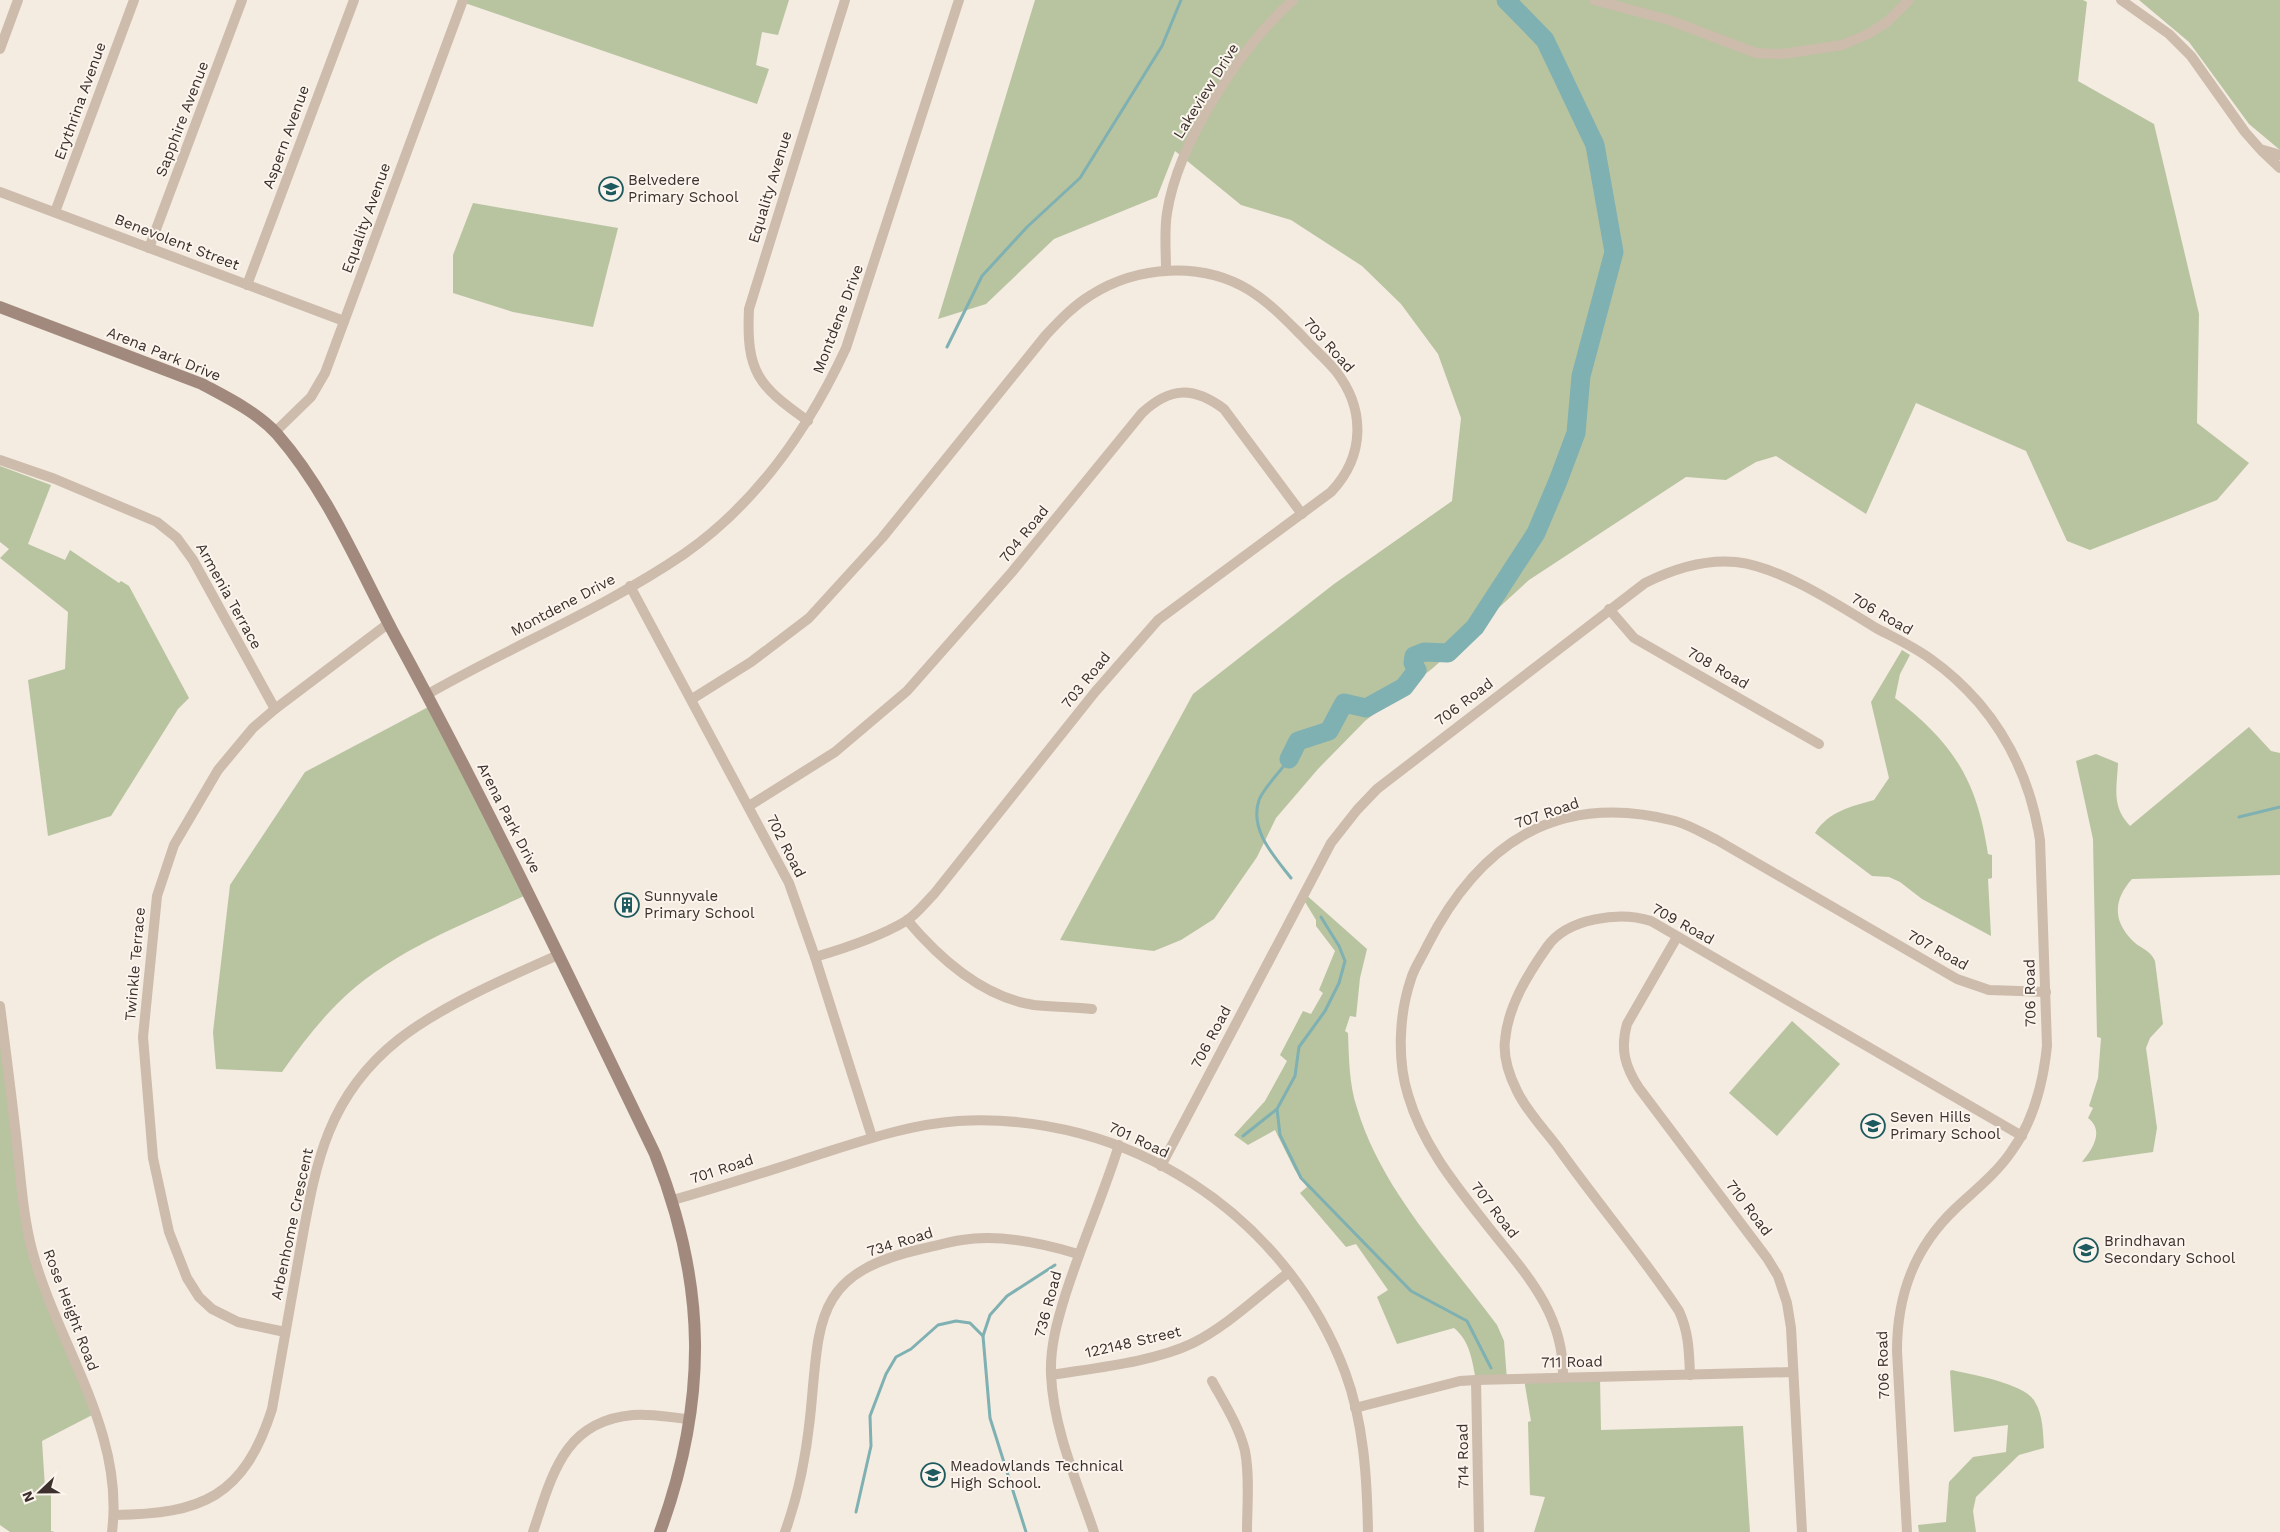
<svg xmlns="http://www.w3.org/2000/svg" width="2280" height="1532" font-family="'Work Sans',sans-serif">
<rect width="100%" height="100%" fill="#f4ebe1"/>
<!-- green -->
<g fill="#b8c4a0">
<path d="M463,0H789L778,35L762,32L756,65L769,69L757,104L462,2Z"/>
<path d="M1035,0H2083L2087,2L2078,81L2154,124L2199,314L2197,423L2249,463L2217,500L2090,550L2067,541L2026,451L1916,403L1866,514L1776,456L1756,462L1726,480L1686,477L1529,580L1433,668L1365,721L1318,769L1276,818L1257,857L1214,919L1181,940L1154,951L1060,940L1193,694L1334,584L1452,501L1461,418L1438,354L1401,304L1362,266L1291,220L1241,205L1175,151L1157,197L1054,239L986,304L938,319Z"/>
<path d="M2139,0H2280V150L2249,124L2189,42Z"/>
<path d="M473,203L618,228L593,327L513,312L453,293V255Z"/>
<path d="M0,466L51,485L28,544L65,560L70,550L119,583L121,581L129,586L189,698L178,709L111,816L48,836L28,680L65,669L68,612L0,558L9,549L0,542Z"/>
<path d="M1902,650L1910,655L1900,674L1895,698C1954,744 1977,780 1988,854L1992,855V878L1988,879L1991,936L1922,899L1900,882L1889,877L1872,876L1815,833C1829,811 1850,807 1874,800L1889,778L1871,702Z"/>
<path d="M432,705L528,894C463,925 388,952 337,1004C316,1025 299,1048 282,1072L216,1069L213,1032L230,885L305,772Z"/>
<path d="M2249,727L2271,751L2280,753V875L2132,879C2115,898 2112,918 2130,938C2138,948 2150,949 2155,961L2163,1024L2150,1038L2146,1048L2157,1128L2153,1152L2082,1162C2092,1150 2105,1131 2088,1118L2093,1108L2089,1106L2098,1078L2101,1038L2097,1037L2093,839L2076,761L2096,754L2118,763C2117,788 2111,806 2130,826Z"/>
<path d="M1304,893L1367,949L1360,978L1356,1017L1350,1016L1345,1031L1348,1033C1349,1058 1349,1084 1357,1108C1382,1191 1446,1256 1497,1325L1504,1341L1507,1380H1476C1472,1360 1470,1341 1454,1328L1397,1344L1377,1297L1388,1290L1356,1244L1346,1247L1300,1193L1307,1187L1295,1170L1275,1130L1248,1145L1234,1135L1265,1101L1287,1061L1280,1055L1303,1011L1311,1014L1323,993L1319,990L1335,951L1316,926V920L1302,897Z"/>
<path d="M0,1004L29,1235L96,1413L42,1441L45,1488L51,1490V1531L55,1532H10L0,1525Z"/>
<path d="M1792,1021L1840,1064L1777,1136L1729,1093Z"/>
<path d="M1952,1370C1972,1375 2025,1383 2035,1402C2043,1415 2043,1433 2044,1448L2019,1455L1976,1497L1973,1511L1976,1532H1919L1918,1525L1946,1522L1949,1482L1973,1457L2006,1452L2008,1425L1954,1432L1950,1371Z"/>
<path d="M1600,1378L1601,1430L1743,1426L1750,1532H1534L1545,1497L1530,1495L1528,1422L1531,1421L1524,1379Z"/>
</g>
<g fill="none" stroke-linecap="round" stroke-linejoin="round">
<!-- stream -->
<g stroke="#7fb0b2" stroke-width="3">
<path d="M947,347L982,276L1027,227L1080,178L1162,46L1181,0"/>
<path d="M1289,759C1281,771 1264,787 1259,800C1249,830 1274,856 1291,878"/>
<path d="M2239,817L2280,807"/>
<path d="M1277,1109L1280,1135L1301,1178L1411,1291L1467,1321L1491,1368"/>
<path d="M1243,1136L1277,1109L1295,1076L1299,1047L1325,1011L1339,983L1345,961L1339,946L1321,917"/>
<path d="M856,1512L871,1446L870,1416L886,1374L896,1357L911,1349L938,1325L956,1321L970,1323L983,1336"/>
<path d="M1026,1532L990,1418L983,1336L990,1315L1007,1296L1055,1265"/>
</g>
<!-- river -->
<path stroke="#7fb0b2" stroke-width="19" d="M1289,759L1298,741L1329,731L1344,703L1366,708L1404,687L1417,670L1413,663L1414,656L1424,652L1448,653L1475,627L1536,533L1558,481L1576,433L1581,376L1614,252L1595,145L1545,40L1506,0"/>
<!-- street -->
<g stroke="#cdbbac" stroke-width="10">
<path d="M1594,0L1669,20L1756,53L1782,54L1842,45L1868,34L1887,22L1909,0"/>
<path d="M2121,0L2169,34L2191,56L2245,132L2260,149L2280,155"/>
<path d="M0,49L18,0"/>
<path d="M2262,151L2280,168"/>
<path d="M0,192L344,321"/>
<path d="M55,212L134,0"/>
<path d="M149,248L242,0"/>
<path d="M1166,270C1166,251 1164,231 1167,213C1178,142 1240,48 1293,0"/>
<path d="M247,285L354,0"/>
<path d="M808,421C758,386 746,372 749,309L845,0"/>
<path d="M275,432L311,397L325,373L463,0"/>
<path d="M0,460L55,479L157,522L177,538L193,560L275,709"/>
<path d="M630,586L789,883L815,957L872,1137"/>
<path d="M1609,609L1634,638L1819,744"/>
<path d="M428,694C512,646 603,609 684,554C757,503 809,428 846,348L959,0"/>
<path d="M692,699L751,662L809,618L882,538L1046,335C1060,320 1073,306 1091,295C1137,266 1201,261 1249,290C1270,303 1286,320 1303,337C1313,348 1325,358 1335,370C1366,409 1365,456 1331,492L1158,620L1095,692L934,894C925,903 917,914 906,921C879,937 846,948 815,957"/>
<path d="M749,806L835,752L907,691L1012,572L1142,413C1170,387 1193,386 1224,409L1302,514"/>
<path d="M907,920C939,958 982,997 1034,1005C1053,1007 1073,1007 1092,1009"/>
<path d="M1677,937L1627,1024C1620,1049 1625,1067 1639,1088L1767,1258L1778,1276L1787,1303L1791,1328L1802,1532"/>
<path d="M0,1006C6,1053 12,1099 17,1145C21,1180 23,1216 32,1250C57,1344 125,1431 112,1532"/>
<path d="M1161,1166L1331,843L1357,810L1377,789L1645,583C1673,569 1705,559 1736,562C1781,567 1838,605 1876,628C1895,638 1915,647 1932,660C1949,672 1965,687 1979,703C2013,743 2032,789 2040,840L2047,1046C2043,1084 2034,1121 2011,1152C1996,1174 1974,1191 1955,1209C1914,1248 1897,1295 1897,1351L1907,1532"/>
<path d="M673,1200C727,1185 780,1167 833,1150C874,1137 915,1124 958,1121C1126,1111 1285,1213 1345,1372C1364,1423 1367,1478 1368,1532"/>
<path d="M285,1332L238,1322L212,1309L199,1297L187,1278L169,1232L153,1158L143,1037L157,896L174,845L218,770L253,728L275,709L389,623"/>
<path d="M1051,1375C1094,1368 1154,1362 1193,1343C1227,1326 1258,1296 1288,1273"/>
<path d="M1690,1375C1689,1352 1689,1333 1679,1311C1642,1255 1598,1204 1559,1149C1545,1130 1527,1112 1517,1091C1509,1075 1503,1057 1505,1040C1508,1006 1528,974 1547,947C1567,918 1620,911 1651,921L2022,1136"/>
<path d="M1563,1376C1564,1310 1521,1269 1483,1220C1453,1182 1422,1143 1408,1095C1397,1060 1399,1014 1411,979C1414,968 1422,957 1427,946C1480,842 1558,791 1675,821C1690,825 1704,834 1717,840L1957,979L1989,990L2046,992"/>
<path d="M1476,1380L1479,1532"/>
<path d="M1212,1381C1224,1403 1239,1426 1245,1451C1250,1477 1247,1506 1247,1532"/>
<path d="M1355,1408L1460,1381L1476,1380L1793,1372"/>
<path d="M114,1515C202,1514 244,1497 272,1409C281,1358 290,1307 299,1256C315,1169 324,1099 398,1040C441,1006 508,977 558,955"/>
<path d="M533,1532C552,1476 563,1421 633,1415C652,1413 671,1418 690,1419"/>
<path d="M785,1532C798,1496 806,1456 810,1418C820,1323 811,1274 921,1249C935,1246 948,1242 962,1240C999,1234 1042,1243 1078,1254"/>
<path d="M1094,1532C1077,1482 1053,1428 1051,1374C1050,1347 1057,1322 1065,1296C1081,1245 1103,1196 1119,1145"/>
</g>
<!-- secondary -->
<path stroke="#a18a7d" stroke-width="12" d="M0,307L202,384C228,398 257,412 277,434C327,491 357,564 392,630C486,802 570,978 655,1154C707,1285 708,1400 660,1532"/>
</g>
<!-- icons -->
<defs>
<g id="school-ring" transform="scale(1.25)"><circle r="9.5" fill="#fbf5ee" stroke="#1f5a5e" stroke-width="1.5"/><path d="M0-5L7-2L0 1L-7-2ZM-4 1L0 2.5L4 1V4Q0 6-4 4Z" fill="#1f5a5e"/></g>
<g id="building-ring" transform="scale(1.25)"><circle r="9.5" fill="#fbf5ee" stroke="#1f5a5e" stroke-width="1.5"/><path d="M-4-6H4V6H1V3H-1V6H-4ZM-2.5-4.3h1.7v1.8h-1.7ZM.8-4.3h1.7v1.8H.8ZM-2.5-1h1.7V.8h-1.7ZM.8-1h1.7V.8H.8Z" fill="#1f5a5e"/></g>
</defs>
<g fill-rule="evenodd">
<use href="#school-ring" x="611" y="189"/>
<use href="#building-ring" x="627" y="905"/>
<use href="#school-ring" x="1873" y="1126"/>
<use href="#school-ring" x="2086" y="1250"/>
<use href="#school-ring" x="933" y="1475"/>
</g>
<g text-anchor="middle" stroke-width="4" stroke-linejoin="round" paint-order="stroke">
<!-- street labels -->
<g font-size="15" fill="#3b302b" stroke="#fbf5ee">
<text transform="translate(1206 91) rotate(-58)" y="5">Lakeview Drive</text>
<text transform="translate(80 101) rotate(-70)" y="5">Erythrina Avenue</text>
<text transform="translate(182 119) rotate(-69)" y="5">Sapphire Avenue</text>
<text transform="translate(286 137) rotate(-70)" y="5">Aspern Avenue</text>
<text transform="translate(770 187) rotate(-73)" y="5">Equality Avenue</text>
<text transform="translate(366 218) rotate(-70)" y="5">Equality Avenue</text>
<text transform="translate(177 242) rotate(21)" y="5">Benevolent Street</text>
<text transform="translate(838 319) rotate(-69)" y="5">Montdene Drive</text>
<text transform="translate(1329 345) rotate(48)" y="5">703 Road</text>
<text transform="translate(164 354) rotate(22)" y="5">Arena Park Drive</text>
<text transform="translate(1024 534) rotate(-51)" y="5">704 Road</text>
<text transform="translate(229 596) rotate(61)" y="5">Armenia Terrace</text>
<text transform="translate(563 605) rotate(-28)" y="5">Montdene Drive</text>
<text transform="translate(1882 614) rotate(30)" y="5">706 Road</text>
<text transform="translate(1718 668) rotate(30)" y="5">708 Road</text>
<text transform="translate(1086 680) rotate(-51)" y="5">703 Road</text>
<text transform="translate(1464 702) rotate(-37)" y="5">706 Road</text>
<text transform="translate(1547 813) rotate(-19)" y="5">707 Road</text>
<text transform="translate(509 818) rotate(63)" y="5">Arena Park Drive</text>
<text transform="translate(786 846) rotate(63)" y="5">702 Road</text>
<text transform="translate(1683 924) rotate(29)" y="5">709 Road</text>
<text transform="translate(1938 950) rotate(29)" y="5">707 Road</text>
<text transform="translate(135 964) rotate(-85)" y="5">Twinkle Terrace</text>
<text transform="translate(2030 993) rotate(-91)" y="5">706 Road</text>
<text transform="translate(1211 1037) rotate(-62)" y="5">706 Road</text>
<text transform="translate(1139 1140) rotate(25)" y="5">701 Road</text>
<text transform="translate(722 1169) rotate(-18)" y="5">701 Road</text>
<text transform="translate(1749 1208) rotate(53)" y="5">710 Road</text>
<text transform="translate(1495 1210) rotate(52)" y="5">707 Road</text>
<text transform="translate(292 1224) rotate(-78)" y="5">Arbenhome Crescent</text>
<text transform="translate(900 1242) rotate(-17)" y="5">734 Road</text>
<text transform="translate(1048 1304) rotate(-75)" y="5">736 Road</text>
<text transform="translate(71 1310) rotate(69)" y="5">Rose Height Road</text>
<text transform="translate(1133 1342) rotate(-13)" y="5">122148 Street</text>
<text transform="translate(1572 1362) rotate(-1)" y="5">711 Road</text>
<text transform="translate(1883 1365) rotate(-92)" y="5">706 Road</text>
<text transform="translate(1463 1456) rotate(-91)" y="5">714 Road</text>
</g>
<!-- poi labels -->
<g font-size="15" fill="#3b302b" stroke="#fbf5ee" text-anchor="start">
<text x="628" y="185">Belvedere<tspan x="628" dy="17">Primary School</tspan></text>
<text x="644" y="901">Sunnyvale<tspan x="644" dy="17">Primary School</tspan></text>
<text x="1890" y="1122">Seven Hills<tspan x="1890" dy="17">Primary School</tspan></text>
<text x="2104" y="1246">Brindhavan<tspan x="2104" dy="17">Secondary School</tspan></text>
<text x="950" y="1471">Meadowlands Technical<tspan x="950" dy="17">High School.</tspan></text>
</g>
</g>
<!-- north arrow -->
<g transform="translate(40 1492) rotate(248)" stroke="#fbf5ee" stroke-width="4" paint-order="stroke">
<path d="M0-4L9 19L0 12L-9 19Z" fill="#3b302b"/>
<text y="-8" font-size="14" font-weight="bold" text-anchor="middle" fill="#3b302b">N</text>
</g>
</svg>
